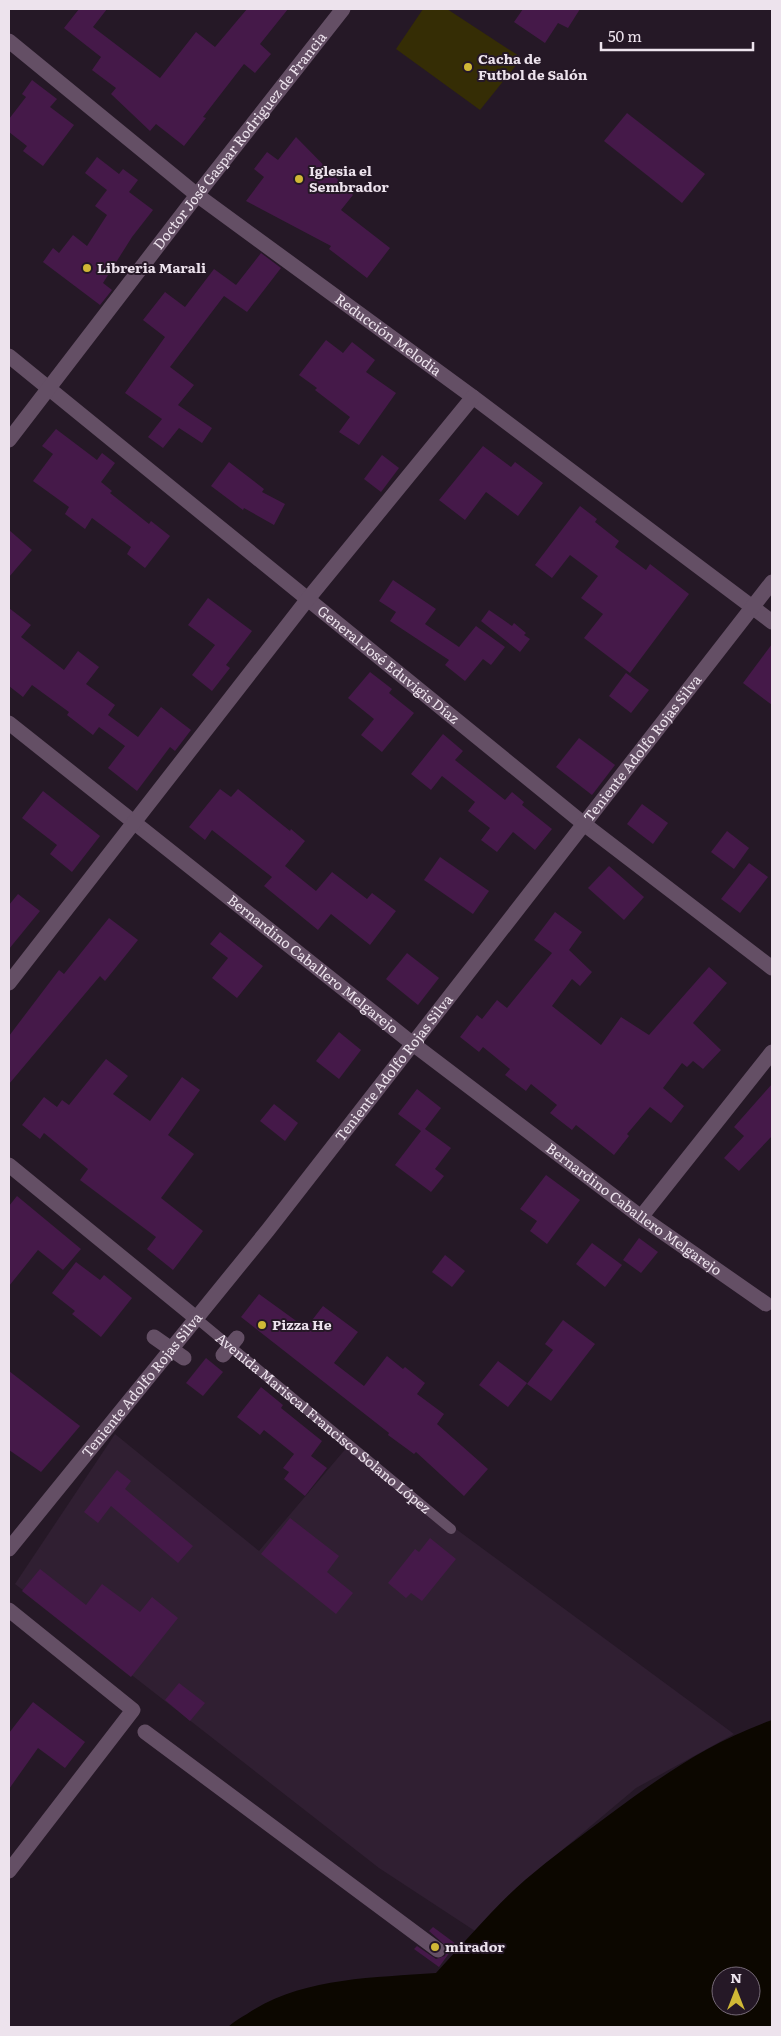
<svg xmlns="http://www.w3.org/2000/svg" width="781" height="2036" font-family="Literata,serif">
<rect width="100%" height="100%" fill="#251826"/>
<!-- built -->
<path fill="#301f32" d="M115,1434L259,1551L348,1446L451,1529H456L734,1734L636,1788L511,1893L475,1931L379,1868L15,1584Z"/>
<!-- green -->
<path fill="#352d05" d="M423,9H447L522,58L480,110L396,49Z"/>
<!-- water -->
<path fill="#0c0700" fill-rule="evenodd" d="M772,1720V2027H228C233,2022 240,2018 247,2014C302,1977 372,1978 436,1973C465,1942 493,1908 525,1880C552,1857 581,1836 609,1815C663,1775 708,1743 772,1720ZM721,1976H751V2006H721Z"/>
<!-- building -->
<g fill="#451949">
<path d="M79,9H107L93,27L160,78L196,32L215,47L247,9H288L260,44L271,54L255,73L244,64L203,117L206,118L184,146L156,124L150,131L111,94L116,88L92,70L101,57L64,28Z"/>
<path d="M523,9H580L568,28L558,23L545,43L514,22Z"/>
<path d="M32,80L57,99L50,107L74,125L43,166L23,151L27,146L9,132V119L26,97L22,94Z"/>
<path d="M627,113L705,174L682,203L604,141Z"/>
<path d="M296,137L353,195L341,210L390,248L367,278L329,249L331,246L246,201L264,177L254,169L267,152L278,160Z"/>
<path d="M97,157L119,174L123,169L138,180L129,192L153,210L132,237L103,283L112,290L100,305L43,262L53,248L59,253L73,235L87,246L107,215L95,206L107,190L85,173Z"/>
<path d="M261,253L281,268L247,312L224,296L170,367L194,385L178,405L212,428L202,443L179,428L163,448L148,437L162,419L125,393L165,337L143,320L165,292L185,307L214,269L236,285Z"/>
<path d="M326,340L343,353L352,342L375,360L366,372L396,393L359,445L339,432L350,417L315,390L317,388L299,375Z"/>
<path d="M56,429L97,460L102,453L115,463L101,482L112,491L110,493L149,524L151,521L170,536L145,568L127,554L131,547L92,518L85,529L65,514L69,507L33,481L53,454L42,446Z"/>
<path d="M483,446L511,467L515,462L543,483L518,516L486,492L465,520L439,500Z"/>
<path d="M382,455L399,468L381,492L364,479Z"/>
<path d="M229,462L264,489L262,492L285,504L274,525L244,508L243,510L211,486Z"/>
<path d="M580,506L597,519L595,522L619,541L615,547L646,570L650,564L689,594L630,673L584,638L603,614L581,598L598,576L570,555L552,578L535,565Z"/>
<path d="M9,530L32,550L9,577Z"/>
<path d="M393,580L436,609L425,624L459,647L476,626L505,647L491,665L483,659L465,681L445,665L449,660L390,621L396,612L379,601Z"/>
<path d="M208,598L252,631L226,665L230,668L212,691L192,675L215,645L188,625Z"/>
<path d="M9,608L31,625L21,637L64,670L78,651L99,667L86,684L115,705L108,715L138,737L161,707L191,730L175,751L170,747L137,791L108,768L125,746L99,727L93,735L67,715L69,712L32,685L23,697L9,686Z"/>
<path d="M489,610L512,626L514,623L526,633L524,635L530,639L520,652L481,621Z"/>
<path d="M772,644V705L743,683Z"/>
<path d="M370,672L392,689L389,693L414,713L382,752L361,735L374,719L348,698Z"/>
<path d="M626,673L649,690L631,713L609,696Z"/>
<path d="M443,734L463,751L455,760L505,800L512,792L524,802L522,805L552,829L535,850L513,832L497,852L481,840L490,828L468,811L475,802L442,776L431,790L411,774Z"/>
<path d="M579,738L615,765L592,795L556,767Z"/>
<path d="M220,789L231,797L238,789L290,831L291,829L305,841L285,866L316,891L332,872L367,899L372,893L396,911L370,945L331,914L318,930L264,886L272,877L212,830L205,840L189,827Z"/>
<path d="M43,791L100,836L72,872L50,854L57,845L22,818Z"/>
<path d="M642,804L668,823L653,844L627,824Z"/>
<path d="M727,831L749,848L734,869L711,852Z"/>
<path d="M440,857L489,891L473,914L424,880Z"/>
<path d="M749,863L768,877L740,913L721,899Z"/>
<path d="M609,866L644,897L624,920L588,888Z"/>
<path d="M18,894L40,911L9,949V905Z"/>
<path d="M555,912L582,932L569,950L592,972L580,986L572,979L552,1006L601,1045L621,1017L649,1035L709,967L727,983L693,1023L721,1050L703,1069L693,1061L687,1067L682,1063L663,1088L684,1106L671,1123L650,1107L627,1134L629,1136L614,1155L576,1125L572,1130L550,1113L557,1105L531,1084L526,1091L505,1075L510,1069L483,1047L479,1052L460,1037L477,1015L482,1019L497,1000L507,1008L552,953L534,940Z"/>
<path d="M109,918L138,940L105,981L100,976L9,1084V1036L59,970L64,974Z"/>
<path d="M220,932L263,966L237,998L212,978L228,958L210,944Z"/>
<path d="M407,953L439,978L418,1005L386,979Z"/>
<path d="M339,1032L361,1050L339,1079L316,1061Z"/>
<path d="M106,1059L128,1076L113,1094L150,1121L182,1077L200,1090L168,1135L194,1154L161,1198L203,1231L173,1270L147,1249L156,1237L80,1180L88,1169L44,1133L40,1139L22,1125L44,1097L57,1107L62,1100L69,1105Z"/>
<path d="M772,1084V1136L739,1171L724,1158L744,1136L734,1127Z"/>
<path d="M417,1089L441,1108L425,1129L451,1148L435,1169L444,1176L431,1192L395,1165L421,1131L398,1114Z"/>
<path d="M274,1104L298,1123L285,1141L260,1121Z"/>
<path d="M546,1175L580,1200L547,1244L530,1231L537,1221L520,1209Z"/>
<path d="M17,1196L81,1249L63,1270L38,1250L9,1286V1206Z"/>
<path d="M639,1238L658,1252L641,1273L623,1260Z"/>
<path d="M592,1243L622,1265L605,1287L576,1264Z"/>
<path d="M445,1255L465,1271L452,1287L432,1272Z"/>
<path d="M76,1262L100,1280L104,1275L132,1298L101,1337L72,1314L75,1311L52,1293Z"/>
<path d="M259,1294L306,1328L323,1306L358,1332L334,1363L364,1386L387,1356L403,1369L405,1367L425,1383L417,1394L444,1414L437,1424L488,1469L464,1496L416,1452L414,1454L388,1435L389,1433L241,1317Z"/>
<path d="M563,1320L595,1344L551,1401L527,1384L553,1350L545,1344Z"/>
<path d="M206,1358L223,1372L203,1396L186,1383Z"/>
<path d="M498,1361L527,1383L508,1407L479,1385Z"/>
<path d="M9,1371L80,1426L41,1472L9,1450Z"/>
<path d="M261,1387L283,1405L281,1408L322,1441L311,1456L327,1468L305,1496L284,1479L289,1472L283,1468L294,1454L264,1430L260,1435L237,1417Z"/>
<path d="M117,1470L131,1481L125,1489L193,1546L178,1563L111,1506L98,1523L84,1512Z"/>
<path d="M290,1518L339,1556L327,1572L353,1593L336,1614L261,1554Z"/>
<path d="M430,1538L456,1559L422,1601L411,1593L406,1598L388,1583L415,1549L419,1552Z"/>
<path d="M40,1569L86,1605L102,1584L140,1612L152,1597L178,1618L131,1677L22,1591Z"/>
<path d="M179,1683L205,1703L190,1721L165,1700Z"/>
<path d="M33,1702L85,1742L65,1768L38,1748L9,1789V1733Z"/>
<path d="M433,1927L456,1944L439,1967L414,1949L417,1946L436,1959L445,1956L447,1951L446,1946L429,1931Z"/>
</g>
<g fill="none" stroke-linecap="round" stroke-linejoin="round">
<!-- lane -->
<path stroke="#644f65" stroke-width="10" id="s1" d="M196,1318L451,1529"/>
<!-- street -->
<g stroke="#644f65" stroke-width="15">
<path id="s2" d="M9,41L197,195L473,397L772,622"/>
<path id="s3" d="M9,356L584,824L772,968"/>
<path id="s4" d="M9,440L197,195L343,9"/>
<path id="s5" d="M9,723L413,1044L641,1217L766,1304"/>
<path d="M9,983L307,600L473,397"/>
<path d="M9,1165L196,1318"/>
<path d="M641,1217L772,1052"/>
<path d="M154,1337L184,1358"/>
<path d="M223,1355L237,1338"/>
<path id="s6" d="M9,1549L268,1230L772,582"/>
<path d="M9,1610L133,1710L9,1871"/>
<path d="M145,1732L438,1950"/>
</g>
</g>
<!-- markers -->
<g fill="#d0b836" stroke="#251826" stroke-width="2">
<circle cx="468" cy="67" r="5"/>
<circle cx="299" cy="179" r="5"/>
<circle cx="87" cy="268" r="5"/>
<circle cx="262" cy="1325" r="5"/>
<circle cx="435" cy="1947" r="5"/>
</g>
<g text-anchor="middle" stroke-width="4" stroke-linejoin="round" paint-order="stroke">
<!-- poi labels -->
<g font-size="14" font-weight="bold" fill="#ede3ed" stroke="#251826" text-anchor="start">
<text x="478" y="64">Cacha de<tspan x="478" dy="16">Futbol de Salón</tspan></text>
<text x="309" y="176">Iglesia el<tspan x="309" dy="16">Sembrador</tspan></text>
<text x="97" y="273">Libreria Marali</text>
<text x="272" y="1330">Pizza He</text>
<text x="445" y="1952">mirador</text>
</g>
<!-- street labels -->
<g font-size="14" fill="#ede3ed" stroke="#251826">
<text dy="5" stroke="none"><textPath href="#s4" startOffset="378">Doctor José Gaspar Rodriguez de Francia</textPath></text>
<text dy="5" stroke="none"><textPath href="#s2" startOffset="480">Reducción Melodia</textPath></text>
<text dy="5" stroke="none"><textPath href="#s3" startOffset="489">General José Eduvigis Díaz</textPath></text>
<text dy="5" stroke="none"><textPath href="#s6" startOffset="1021">Teniente Adolfo Rojas Silva</textPath></text>
<text dy="5" stroke="none"><textPath href="#s5" startOffset="388">Bernardino Caballero Melgarejo</textPath></text>
<text dy="5" stroke="none"><textPath href="#s6" startOffset="616">Teniente Adolfo Rojas Silva</textPath></text>
<text dy="5" stroke="none"><textPath href="#s5" startOffset="792">Bernardino Caballero Melgarejo</textPath></text>
<text dy="5" stroke="none"><textPath href="#s6" startOffset="211">Teniente Adolfo Rojas Silva</textPath></text>
<text dy="5" stroke="none"><textPath href="#s1" startOffset="165">Avenida Mariscal Francisco Solano López</textPath></text>
</g>
</g>
<!-- border -->
<rect width="781" height="2036" fill="none" stroke="#ede3ed" stroke-width="20"/>
<!-- north arrow -->
<g transform="translate(736 1991)"><circle r="24" fill="#251826" stroke="#756976"/>
<path d="M0-4L9 19L0 12L-9 19Z" fill="#d0b836"/>
<text y="-8" font-size="14" font-weight="bold" text-anchor="middle" fill="#ede3ed">N</text>
</g>
<!-- scale -->
<path d="M601 42v8h152v-8" fill="none" stroke="#ede3ed" stroke-width="2.5"/>
<text x="608" y="42" font-size="15" fill="#ede3ed" stroke="#251826" stroke-width="4" paint-order="stroke">50 m</text>
</svg>
